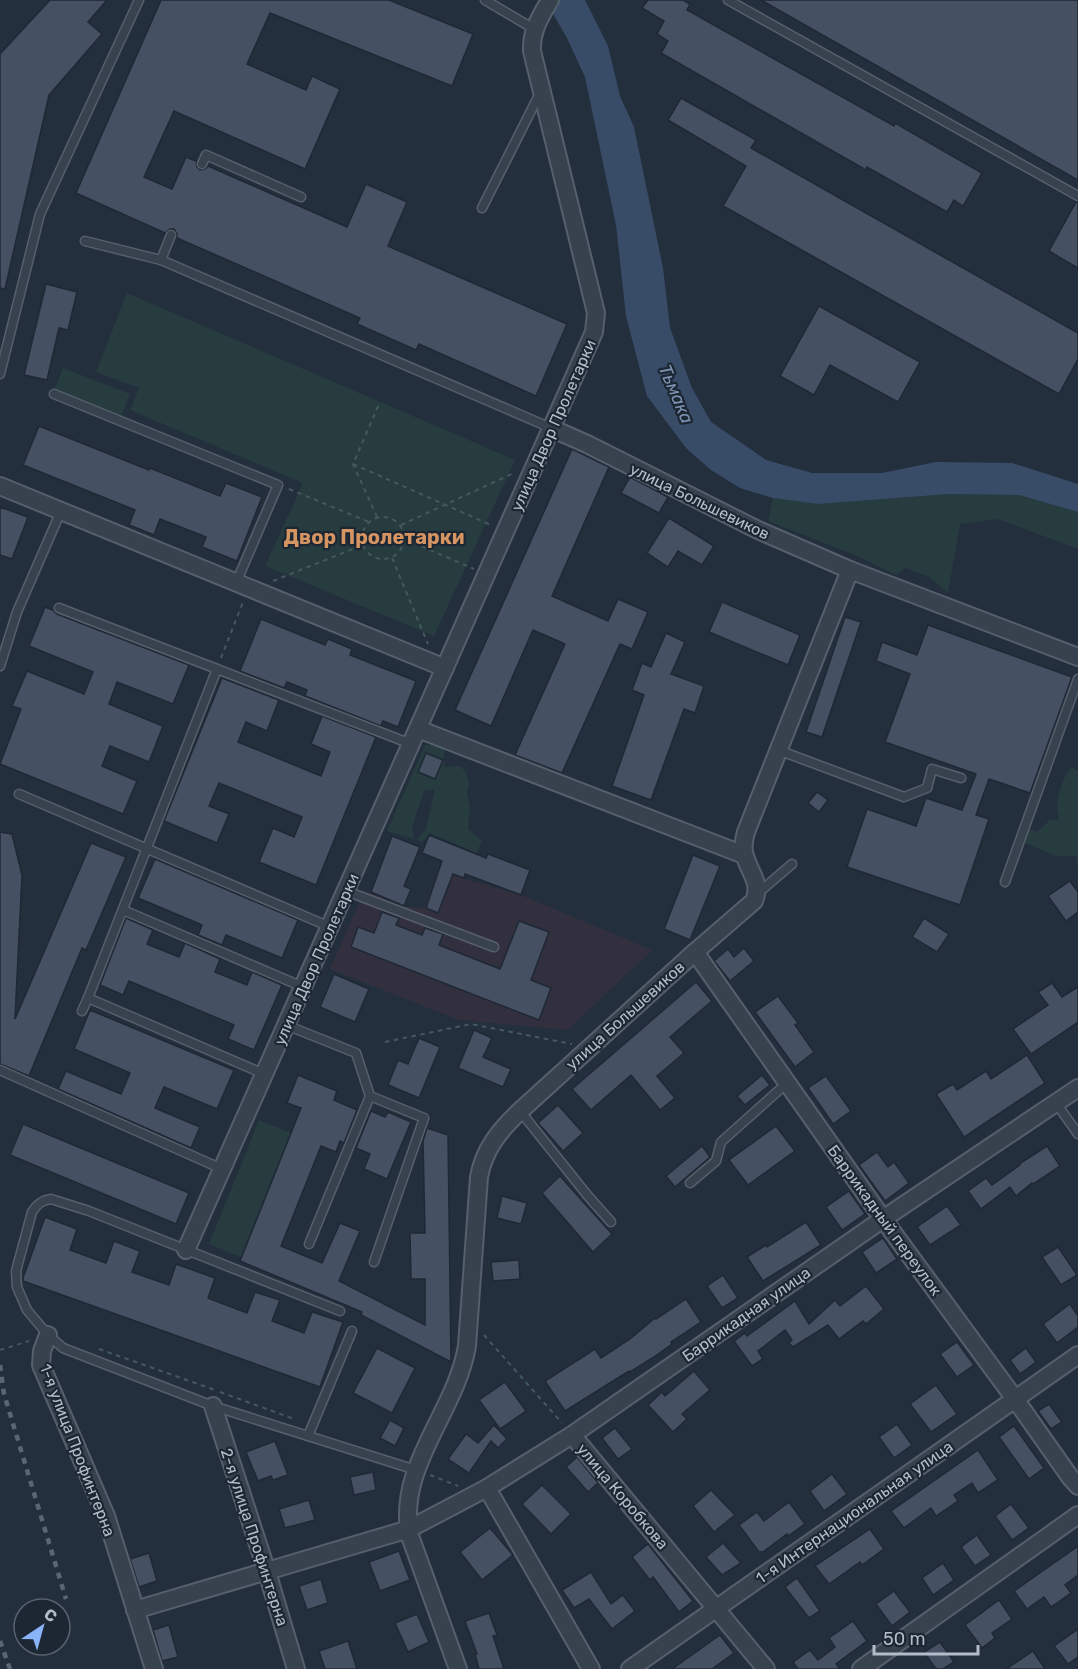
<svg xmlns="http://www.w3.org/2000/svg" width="1078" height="1669" font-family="Rubik,sans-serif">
<rect width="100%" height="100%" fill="#242f3e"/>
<!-- medical -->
<path fill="#32303f" d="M438,871L521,895L652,950L568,1030L459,1020L330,969L365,890L405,906L424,908Z"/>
<!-- green -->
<g fill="#263c3f">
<path d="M127,293L515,460L434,636L265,566L303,483L130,410L139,388L96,372Z"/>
<path d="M63,368L130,394L120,419L53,393Z"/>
<path d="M949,494L1019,495L1078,512V549L998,519L960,524L948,593L929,577L906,568L896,575L860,557L768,521L773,498L818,504Z"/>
<path d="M444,743V767L460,766L466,772L469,784L467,793L470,808L468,829L482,841L476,853L430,833L422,842L417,839L426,829L435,789L424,791L412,827L414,839L387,831L425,745Z"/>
<path d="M1071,767L1078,771V867L1076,856H1056L1026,843L1023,841L1027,828L1037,832L1050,820H1058C1060,815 1057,811 1057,805C1058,794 1064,775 1071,767Z"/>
<path d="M259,1120L291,1133L241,1257L209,1244Z"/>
</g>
<!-- water -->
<path fill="#394c67" d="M545,0H585L608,46L620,96L634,127L663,268L670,328L692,388L711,422L766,460L812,473H882L936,462L1012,463L1078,484V512L1019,495L949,494L818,504L773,498L740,488L711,470L686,448L647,396L626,316L616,225L585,77L567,38Z"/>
<!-- building -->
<g fill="#455162" stroke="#1f2835" stroke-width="1.5">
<path d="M50,0H107L88,22L102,34L49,95L5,289L0,288V54Z"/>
<path d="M161,0H389L473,34L452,86L270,13L247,64L306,90L312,76L340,89L305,169L174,111L144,177L172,189L186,157L196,161L197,167L200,170L205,169L208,166L347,227L366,184L407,202L388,246L567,324L536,396L419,344L416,350L357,324L360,318L177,238V234L174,229H170L165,233L76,193Z"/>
<path d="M648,0H683L690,4L687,10L894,126L895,123L982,173L963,206L954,200L947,212L867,167L866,170L661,53L668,41L657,34L664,21L642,8Z"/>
<path d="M761,0H1078V180Z"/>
<path d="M681,98L756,140L751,148L1078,333V359L1059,394L723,206L746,166L668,120Z"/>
<path d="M1076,202H1078V268L1049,251Z"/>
<path d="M46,284L77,292L68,330L59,328L47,380L24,375Z"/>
<path d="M819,306L920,362L898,402L830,365L814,395L780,376Z"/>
<path d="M39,426L149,470L150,468L220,496L226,483L262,497L237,561L202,547L206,537L160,519L154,535L129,525L135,510L23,465Z"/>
<path d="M572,449L609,467L552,596L608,621L618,599L648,612L632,649L620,644L562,773L515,755L565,644L533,630L491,726L455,710Z"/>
<path d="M630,477L668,497L659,513L621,493Z"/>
<path d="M0,507L28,517L12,559L0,555Z"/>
<path d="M669,518L714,546L702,565L678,551L668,567L647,553Z"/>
<path d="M722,602L800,635L788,665L709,632Z"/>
<path d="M45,607L53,610L57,614L189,665L173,704L117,682L109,704L163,726L149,762L110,746L102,766L137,781L123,814L0,764L21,709L12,706L27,671L84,694L93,672L29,646Z"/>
<path d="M845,617L861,622L822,737L806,732Z"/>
<path d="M261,619L325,645L328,639L352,649L350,655L416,681L398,727L383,721L381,726L305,696L307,690L287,682L284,688L240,671Z"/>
<path d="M928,625L1072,677L1030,793L989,779L976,815L989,819L960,905L847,867L867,809L916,826L926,798L962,810L976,774L885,742L910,674L876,661L882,642L917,655Z"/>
<path d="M666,633L685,642L671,674L704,686L695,713L684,709L651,800L612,786L644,695L632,690L642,663L651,667Z"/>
<path d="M222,678L279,700L267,731L246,722L238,742L321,776L330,752L311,744L322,716L376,737L316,885L259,862L273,828L294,837L302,817L219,783L209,806L229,814L217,843L164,821Z"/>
<path d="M426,753L443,760L435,779L418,772Z"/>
<path d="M817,792L828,800L819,812L808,803Z"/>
<path d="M0,832L12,834L22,875L15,1019L91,843L126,857L86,950L82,948L29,1076L0,1064Z"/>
<path d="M429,835L486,858L488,854L530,870L521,895L465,874L464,878L453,874L438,913L426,908L442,861L422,853Z"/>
<path d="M392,836L420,847L404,886L411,889L404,906L371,892Z"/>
<path d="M693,855L720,866L690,940L664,929Z"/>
<path d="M155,859L298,920L282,958L226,935L222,945L198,935L202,925L138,898Z"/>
<path d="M1070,881L1078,892V912L1066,921L1048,896Z"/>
<path d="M382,912L399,918L396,925L422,935L425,928L443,934L439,945L500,969L519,921L549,932L531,980L551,988L539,1020L351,947L358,927L374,933Z"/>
<path d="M126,918L153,930L147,944L179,957L185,943L220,959L215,972L247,985L252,972L282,985L254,1050L228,1039L234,1025L129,981L123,995L100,985Z"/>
<path d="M924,918L949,934L937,952L912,937Z"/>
<path d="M744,948L754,961L730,981L714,961L728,949L734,957Z"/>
<path d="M334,974L369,989L355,1022L320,1007Z"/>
<path d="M696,982L712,1001L670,1037L684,1053L657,1076L675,1098L660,1110L631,1075L591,1110L572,1089Z"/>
<path d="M1052,983L1062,997L1078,987V1022L1031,1054L1013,1029L1048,1005L1038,992Z"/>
<path d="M778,996L798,1023L795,1025L814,1052L795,1067L755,1012Z"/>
<path d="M90,1010L234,1070L217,1109L164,1087L155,1108L200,1127L191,1148L58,1089L66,1071L121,1094L130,1073L74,1049Z"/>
<path d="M474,1030L492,1038L483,1057L511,1069L503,1087L458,1068Z"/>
<path d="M419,1038L440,1047L419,1098L388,1085L398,1060L408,1064Z"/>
<path d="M1027,1055L1045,1083L964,1137L936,1094L953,1084L957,1090L986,1071L991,1079Z"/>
<path d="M298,1075L337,1091L334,1100L357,1110L344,1143L340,1141L336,1152L321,1146L281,1246L322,1263L340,1223L360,1231L339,1281L425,1325V1279H411L410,1233H425L423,1141L427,1128L448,1135L451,1362L361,1315L362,1312L240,1261L301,1108L287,1103Z"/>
<path d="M762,1075L770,1085L745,1105L737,1096Z"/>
<path d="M826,1076L851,1111L833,1124L808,1088Z"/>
<path d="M558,1105L583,1133L563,1151L538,1123Z"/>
<path d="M371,1111L385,1117L388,1112L411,1122L387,1179L364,1169L370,1154L356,1148Z"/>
<path d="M23,1124L189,1193L176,1224L10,1155Z"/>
<path d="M776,1126L795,1151L748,1185L729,1160Z"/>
<path d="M702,1146L710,1157L675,1187L666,1176Z"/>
<path d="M1047,1146L1060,1166L1033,1184L1032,1183L1016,1196L1010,1187L981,1209L968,1191L986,1178L992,1185L1020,1165L1019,1164Z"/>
<path d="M877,1152L888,1167L894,1162L909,1183L885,1201L859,1165Z"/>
<path d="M560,1176L612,1234L593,1252L542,1193Z"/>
<path d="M849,1191L865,1214L842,1230L826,1207Z"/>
<path d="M502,1196L527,1203L521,1224L497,1218Z"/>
<path d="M947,1206L961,1225L930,1245L917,1227Z"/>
<path d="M45,1217L77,1229L70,1250L106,1263L114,1241L140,1251L132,1272L169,1285L176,1264L215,1278L208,1298L247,1313L255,1292L280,1300L272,1321L304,1333L312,1312L343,1322L320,1387L23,1281V1278Z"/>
<path d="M806,1222L821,1245L763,1281L747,1257L766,1245L767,1247Z"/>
<path d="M883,1238L897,1259L876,1273L862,1252Z"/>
<path d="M1058,1247L1077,1275L1061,1285L1042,1257Z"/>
<path d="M519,1260L520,1279L493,1281L491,1262Z"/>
<path d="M723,1275L738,1298L722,1308L707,1286Z"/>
<path d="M866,1286L884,1309L866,1324L863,1321L839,1339L828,1325L793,1347L789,1343L792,1340L785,1330L758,1351L763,1359L752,1366L734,1341L745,1333L747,1336L795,1301L809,1324L835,1300L840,1306Z"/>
<path d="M686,1299L701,1322L671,1342L672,1344L654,1357L630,1372L629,1371L565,1411L545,1381L595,1349L601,1358L630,1339L655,1318L656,1319Z"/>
<path d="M1070,1304L1078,1316V1327L1057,1343L1043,1324Z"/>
<path d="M957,1342L974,1365L957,1377L940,1354Z"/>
<path d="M377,1348L415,1368L392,1413L353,1393Z"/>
<path d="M1026,1348L1036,1362L1020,1374L1010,1360Z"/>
<path d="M694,1371L710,1390L682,1414L687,1419L673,1432L648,1405L662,1392L665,1396Z"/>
<path d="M505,1382L526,1411L500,1429L479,1400Z"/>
<path d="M936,1385L957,1414L931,1432L910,1404Z"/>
<path d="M1049,1404L1062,1422L1051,1429L1038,1411Z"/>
<path d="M390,1420L404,1428L395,1446L380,1438Z"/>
<path d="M897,1424L912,1445L894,1458L879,1437Z"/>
<path d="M494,1425L507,1439L498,1448L491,1441L469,1473L448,1459L466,1434L478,1443Z"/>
<path d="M1014,1426L1044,1468L1029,1479L999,1437Z"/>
<path d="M615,1428L632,1449L618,1459L602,1438Z"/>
<path d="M275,1441L288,1475L273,1480L271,1476L258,1481L246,1452Z"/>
<path d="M978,1450L998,1480L978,1493L972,1483L954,1495L958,1501L936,1516L931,1508L904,1528L891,1511Z"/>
<path d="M577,1457L598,1483L588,1492L566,1467Z"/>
<path d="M373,1472L376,1490L354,1495L350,1477Z"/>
<path d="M832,1474L847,1494L824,1511L810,1491Z"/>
<path d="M542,1485L571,1514L551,1534L522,1504Z"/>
<path d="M711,1490L735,1515L714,1532L693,1506Z"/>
<path d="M309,1500L315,1520L285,1528L279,1509Z"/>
<path d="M789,1502L805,1524L788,1536L787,1534L763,1552H759L739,1525L757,1512L764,1521Z"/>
<path d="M1011,1504L1029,1528L1012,1540L995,1516Z"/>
<path d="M490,1528L513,1555L482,1580L460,1552Z"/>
<path d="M870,1529L884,1549L862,1565L860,1562L829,1584L815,1566Z"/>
<path d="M977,1535L991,1555L975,1566L961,1547Z"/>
<path d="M723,1543L741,1563L722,1575L706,1557Z"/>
<path d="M648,1544L693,1601L679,1612L653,1577L650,1580L632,1557Z"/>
<path d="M1078,1546V1575L1065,1585L1071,1593L1051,1607L1044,1597L1027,1609L1014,1591Z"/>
<path d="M399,1551L410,1580L380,1591L369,1562Z"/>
<path d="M149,1553L157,1581L139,1587L130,1559Z"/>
<path d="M943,1563L954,1580L933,1595L922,1578Z"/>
<path d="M591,1572L611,1604L623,1595L635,1611L612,1629L589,1599L574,1608L562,1590Z"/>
<path d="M797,1578L820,1611L809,1618L785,1587Z"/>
<path d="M321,1579L328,1603L307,1610L299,1586Z"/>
<path d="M894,1591L910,1612L892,1626L876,1604Z"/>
<path d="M999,1600L1012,1619L992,1633L995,1638L982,1648L965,1625Z"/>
<path d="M489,1613L497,1635L493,1636L504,1669H479L475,1654H477L465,1621Z"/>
<path d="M417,1614L429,1642L408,1652L395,1623Z"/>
<path d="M853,1621L867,1641L836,1664L840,1669H798L793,1662L810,1650L818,1660L835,1647L829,1638Z"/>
<path d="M169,1625L178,1657L162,1661L153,1630Z"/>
<path d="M1078,1629V1657L1068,1664L1054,1646Z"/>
<path d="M720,1635L734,1653L712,1669H672Z"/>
<path d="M348,1641L357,1669H325L319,1651Z"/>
<path d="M940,1642L954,1662L943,1669H936L924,1652Z"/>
<path d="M1033,1651L1045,1669H1006Z"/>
</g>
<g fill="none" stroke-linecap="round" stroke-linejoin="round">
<!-- service casing -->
<g stroke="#565f6c" stroke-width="11">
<g id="service">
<path d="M485,0L534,29"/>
<path d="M728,0L1078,196"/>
<path d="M202,164L206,155L301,197"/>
<path d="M482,208L541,91"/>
<path d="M85,241L161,260L551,428"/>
<path d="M161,260L171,235"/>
<path d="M0,374L40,214L139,0"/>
<path d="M54,394L278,485L236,583"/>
<path d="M59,608L217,669"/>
<path d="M0,666L17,612L61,511"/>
<path d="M778,750L904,797L927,788L932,769L961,778"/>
<path d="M19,794L330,927"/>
<path d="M1005,882L1078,679"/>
<path d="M346,891L494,947"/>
<path d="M757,894L792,864"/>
<path d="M123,910L303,987"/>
<path d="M88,998L264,1074"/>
<path d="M82,1011L88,998L217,669L411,744"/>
<path d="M286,1025L356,1053L370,1096L424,1118L374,1262"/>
<path d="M0,1070L222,1169"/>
<path d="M1056,1103L1078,1134"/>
<path d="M520,1111L588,1196L611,1222"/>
<path d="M690,1183L716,1161L721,1142L787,1083"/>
<path d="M309,1244L370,1096"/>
<path d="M340,1311L89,1211L51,1199C42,1200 37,1204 32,1212L16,1271L17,1287L27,1310L48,1335L63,1348L213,1406L416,1470"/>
<path d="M308,1436L352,1331"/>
</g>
</g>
<!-- minor casing -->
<g stroke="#565f6c" stroke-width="20">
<g id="minor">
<path d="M551,428L587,444L758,530L850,570L1078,657"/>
<path d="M0,486L445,668"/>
<path d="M418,729L744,855"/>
<path d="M695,952L883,1219L1015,1399L1070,1477L1078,1486"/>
<path d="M186,1250L594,332L596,313L532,51C531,31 540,17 550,0"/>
<path d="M48,1335L42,1351L41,1365L106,1516L154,1669"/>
<path d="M213,1406L267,1572L296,1669"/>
<path d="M572,1435L766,1669"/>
<path d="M487,1488L591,1669"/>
<path d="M135,1610L409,1529L487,1488L572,1435L883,1219L1078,1088"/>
<path d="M458,1669L410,1536C396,1467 456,1412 467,1346L479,1177C484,1149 500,1130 520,1111L695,952L754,901C762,883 749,872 745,856C742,848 744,839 746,832L850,570"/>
<path d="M630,1669L1078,1355"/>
<path d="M861,1669L1078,1515"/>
</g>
</g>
<!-- path -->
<g stroke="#44595c" stroke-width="2" stroke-dasharray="4.5 4.5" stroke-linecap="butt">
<path d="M353,464L491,525"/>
<path d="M289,489L369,522"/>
<circle cx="383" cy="538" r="21"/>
<path d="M377,517L353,464L380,402"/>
<path d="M401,525L514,473"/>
<path d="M405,539L474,569"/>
<path d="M392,558L428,644"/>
<path d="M273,581L363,545"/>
<path d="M221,658L243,602"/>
<path d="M385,1042L471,1024L572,1044"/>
<path d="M484,1335L562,1423"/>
<path d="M99,1349L215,1390"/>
<path d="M0,1350L29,1341"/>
<path d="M220,1392L294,1419"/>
<path d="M430,1475L458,1486"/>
</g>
<!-- service -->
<use href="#service" stroke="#38414e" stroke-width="8"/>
<!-- minor -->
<use href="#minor" stroke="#38414e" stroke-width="16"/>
<!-- rail -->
<g stroke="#5a6575" stroke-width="4.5" stroke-dasharray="6 6" stroke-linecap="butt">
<path d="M0,1365L4,1394L66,1599"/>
<path d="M0,1641L10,1669"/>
</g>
</g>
<g text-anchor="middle" stroke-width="4.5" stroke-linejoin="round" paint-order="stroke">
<!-- street labels -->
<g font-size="16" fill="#b4bcc9" stroke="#1d2633">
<text transform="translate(553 425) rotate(-66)" y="6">улица Двор Пролетарки</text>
<text transform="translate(700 501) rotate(26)" y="6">улица Большевиков</text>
<text transform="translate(316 959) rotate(-66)" y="6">улица Двор Пролетарки</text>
<text transform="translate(625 1015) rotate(-42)" y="6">улица Большевиков</text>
<text transform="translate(885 1220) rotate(54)" y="6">Баррикадный переулок</text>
<text transform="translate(746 1314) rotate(-35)" y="6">Баррикадная улица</text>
<text transform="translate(78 1450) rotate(69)" y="6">1-я улица Профинтерна</text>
<text transform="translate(623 1496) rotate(50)" y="6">улица Коробкова</text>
<text transform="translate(854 1512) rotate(-35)" y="6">1-я Интернациональная улица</text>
<text transform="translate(255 1537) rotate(72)" y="6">2-я улица Профинтерна</text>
</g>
<!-- water labels -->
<g font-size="18" font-style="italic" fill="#7c92b1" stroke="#1d2633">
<text transform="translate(676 394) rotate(67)" y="6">Тьмака</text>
</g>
<!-- quarter labels -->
<g font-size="20" font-weight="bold" fill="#d59563" stroke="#1d2633">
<text x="374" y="544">Двор Пролетарки</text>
</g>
</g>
<!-- north arrow -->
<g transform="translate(42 1627) rotate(36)"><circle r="28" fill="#1d2633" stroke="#59626f" stroke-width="1.5"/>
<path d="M0-4.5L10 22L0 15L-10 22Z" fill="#8ab4f8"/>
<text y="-9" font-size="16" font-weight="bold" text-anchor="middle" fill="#b4bcc9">С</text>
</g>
<!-- scale -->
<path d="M874 1645v9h104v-9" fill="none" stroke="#b4bcc9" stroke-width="3"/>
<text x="883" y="1645" font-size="18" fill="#b4bcc9" stroke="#1d2633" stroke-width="4.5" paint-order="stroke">50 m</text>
</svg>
